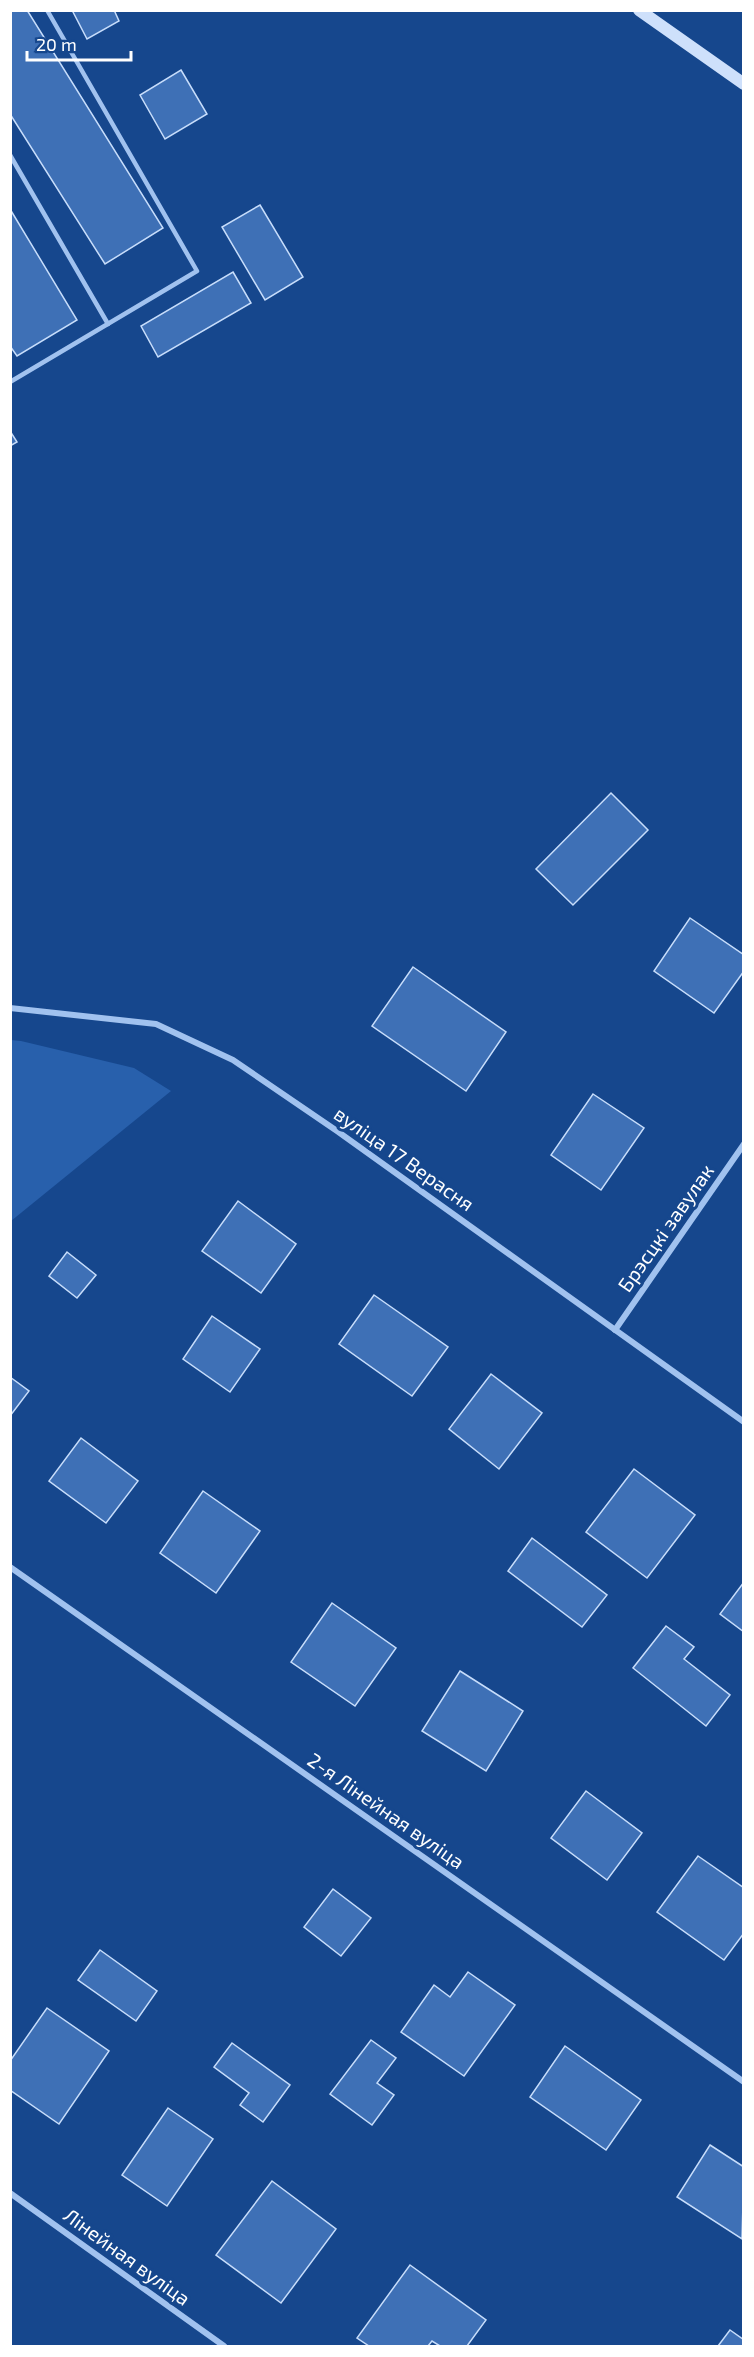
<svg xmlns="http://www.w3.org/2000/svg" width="754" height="2357" font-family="'Exo 2',sans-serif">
<rect width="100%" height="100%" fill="#16478d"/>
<!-- green -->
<path fill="#2860ac" d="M11,1040L21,1041L134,1068L171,1091L11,1221Z"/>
<!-- building -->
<g fill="#3e70b6" stroke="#c7ddfb" stroke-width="1.5">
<path d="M10,10H27L163,228L105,264L10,114Z"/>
<path d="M72,10H114L119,21L87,39Z"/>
<path d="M181,70L207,114L165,139L140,95Z"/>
<path d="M260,205L303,277L265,300L222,227Z"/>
<path d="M10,209L77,320L17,356L10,346Z"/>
<path d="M233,272L251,303L158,357L141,326Z"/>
<path d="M10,431L17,442L10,446Z"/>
<path d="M611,793L648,830L573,905L536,869Z"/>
<path d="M690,918L744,955V971L714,1013L654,971Z"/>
<path d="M413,967L506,1032L466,1091L372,1026Z"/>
<path d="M593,1094L644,1128L601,1190L551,1155Z"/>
<path d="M238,1201L296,1244L261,1293L202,1251Z"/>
<path d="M67,1252L96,1275L77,1298L49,1276Z"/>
<path d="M374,1295L448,1347L412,1396L339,1344Z"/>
<path d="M212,1316L260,1349L230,1392L183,1359Z"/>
<path d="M491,1374L542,1413L499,1469L449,1429Z"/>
<path d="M10,1377L29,1391L10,1416Z"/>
<path d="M81,1438L138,1481L106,1523L49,1481Z"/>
<path d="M634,1469L695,1515L647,1578L586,1532Z"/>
<path d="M203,1491L260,1531L216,1593L160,1553Z"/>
<path d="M532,1538L607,1595L582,1627L508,1571Z"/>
<path d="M744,1582V1632L720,1614Z"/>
<path d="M332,1603L396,1648L355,1706L291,1662Z"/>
<path d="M666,1626L694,1647L684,1659L730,1695L706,1726L633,1668Z"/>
<path d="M460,1671L523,1711L486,1771L422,1731Z"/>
<path d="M586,1791L642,1833L607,1880L551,1838Z"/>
<path d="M698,1856L744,1888V1933L724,1960L657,1912Z"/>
<path d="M333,1889L371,1918L341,1956L304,1927Z"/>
<path d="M100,1950L157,1991L136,2021L78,1980Z"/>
<path d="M468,1972L515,2005L464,2076L401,2032L434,1985L450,1997Z"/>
<path d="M47,2008L109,2051L59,2124L10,2090V2061Z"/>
<path d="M371,2040L396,2058L377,2083L394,2095L372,2125L330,2094Z"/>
<path d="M232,2043L290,2085L263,2122L240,2105L249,2093L214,2067Z"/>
<path d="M565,2046L641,2100L606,2150L530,2097Z"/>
<path d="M168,2108L213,2139L167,2206L122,2175Z"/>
<path d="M710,2145L744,2167L742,2239L677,2197Z"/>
<path d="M272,2181L336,2229L281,2303L216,2255Z"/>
<path d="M410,2265L486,2320L467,2346H440L432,2341L428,2346H369L357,2338Z"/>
<path d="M730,2330L744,2340V2346H718Z"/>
</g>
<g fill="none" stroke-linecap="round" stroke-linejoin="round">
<!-- lane -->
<g stroke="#a1c2ef" stroke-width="4.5">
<path d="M10,155L108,324"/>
<path d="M10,382L197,271L47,10"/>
</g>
<!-- street -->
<g stroke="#a1c2ef" stroke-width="6">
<path d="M10,1008L156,1024L233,1060L337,1131L744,1422"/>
<path d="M615,1330L744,1144"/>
<path d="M10,1567L744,2082"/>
<path d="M10,2193L224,2346"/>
</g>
<!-- secondary -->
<path stroke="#cee0fb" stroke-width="12" d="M639,10L744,84"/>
</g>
<g text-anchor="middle" stroke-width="6" stroke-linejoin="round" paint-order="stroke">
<!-- street labels -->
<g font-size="20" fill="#fff" stroke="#16478d">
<text transform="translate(404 1159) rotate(35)" y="7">вуліца 17 Верасня</text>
<text transform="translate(666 1228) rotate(-55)" y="7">Брэсцкі завулак</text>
<text transform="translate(386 1811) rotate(35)" y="7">2-я Лінейная вуліца</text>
<text transform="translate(127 2257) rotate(36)" y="7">Лінейная вуліца</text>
</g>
</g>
<!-- border -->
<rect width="754" height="2357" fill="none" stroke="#ffffff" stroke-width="24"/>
<!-- scale -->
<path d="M27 51v9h104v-9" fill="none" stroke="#ffffff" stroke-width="3"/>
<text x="36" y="51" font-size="18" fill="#ffffff" stroke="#16478d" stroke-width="4.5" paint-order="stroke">20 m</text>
</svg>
